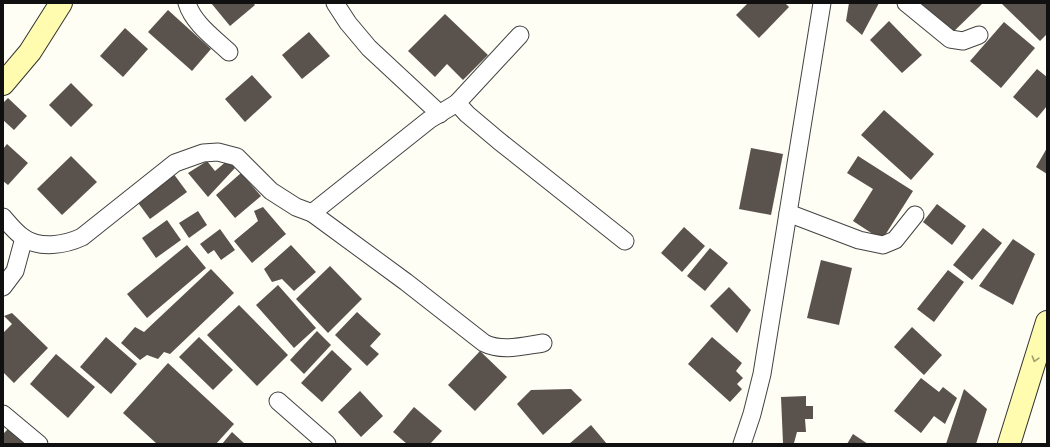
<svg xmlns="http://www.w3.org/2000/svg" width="1050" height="447" font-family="'Zilla Slab',serif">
<rect width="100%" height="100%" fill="#fffef4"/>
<!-- building -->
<g fill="#5a524c">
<path d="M211,3H253L255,5L230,26Z"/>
<path d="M748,3H785L789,7L759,38L736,15Z"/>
<path d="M849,3H879L862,35L846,21Z"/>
<path d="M915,3H983L948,37Z"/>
<path d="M1001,3H1047V34L1040,41Z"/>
<path d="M168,10L211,49L192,71L148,32Z"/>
<path d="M445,14L488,55L463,80L447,64L435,77L408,51Z"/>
<path d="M889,21L922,55L902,73L870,40Z"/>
<path d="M1004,22L1035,48L1001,88L970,61Z"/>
<path d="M125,28L148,49L123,77L100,56Z"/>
<path d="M309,32L330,56L302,79L282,55Z"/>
<path d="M1037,69L1047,77V106L1037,118L1013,97Z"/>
<path d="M252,75L272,97L245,122L225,99Z"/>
<path d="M71,83L93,105L71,127L49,105Z"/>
<path d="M8,98L27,116L14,130L3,120V103Z"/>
<path d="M884,110L934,154L911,180L861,135Z"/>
<path d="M7,144L28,163L8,185L3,181V149Z"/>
<path d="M751,148L783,154L771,215L739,209Z"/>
<path d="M1047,148V174L1036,167Z"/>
<path d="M71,156L97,182L62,215L37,189Z"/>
<path d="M858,156L913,191L882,240L853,221L873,189L847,173Z"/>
<path d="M228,160L235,168L208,197L188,173L207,161L215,171Z"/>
<path d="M173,173L187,192L150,219L136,200Z"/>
<path d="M241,173L261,196L235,218L216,195Z"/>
<path d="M937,204L966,226L952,245L923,222Z"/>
<path d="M263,207L286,234L252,263L234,241L258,221L254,211Z"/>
<path d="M198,211L207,225L189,238L179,223Z"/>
<path d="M167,220L181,240L156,258L142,238Z"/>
<path d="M684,227L705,246L682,272L661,253Z"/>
<path d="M983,228L1002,243L972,280L953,265Z"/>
<path d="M220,229L235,250L221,260L214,250L208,254L200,244Z"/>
<path d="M1013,239L1035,254L1013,305L979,286Z"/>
<path d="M187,245L206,268L147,318L127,294Z"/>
<path d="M291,245L316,272L294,291L282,279L272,282L264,269Z"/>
<path d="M710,248L728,263L705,291L687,276Z"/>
<path d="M821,260L852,268L839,325L807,318Z"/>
<path d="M330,266L362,299L328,333L296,299Z"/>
<path d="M211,269L234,293L170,354L164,352L158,359L147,355L140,360L121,343L135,327L144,332Z"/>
<path d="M948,270L964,282L934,322L917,309Z"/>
<path d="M278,285L316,328L294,348L256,305Z"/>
<path d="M729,287L751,310L737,333L710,306Z"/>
<path d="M239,305L288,355L257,386L207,335Z"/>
<path d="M357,312L381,334L370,346L379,354L367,366L335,335Z"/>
<path d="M12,313L48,348L14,383L3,372V333L12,324L4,316Z"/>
<path d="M912,327L942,355L924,375L894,347Z"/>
<path d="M317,331L331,345L304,374L290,360Z"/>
<path d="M106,337L137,364L111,394L80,367Z"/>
<path d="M199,337L233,370L213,390L179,357Z"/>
<path d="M712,337L742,363L736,371L743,378L737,384L742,389L730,402L688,364Z"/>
<path d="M332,350L352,369L322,402L301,383Z"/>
<path d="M480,351L507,377L475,411L448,385Z"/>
<path d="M56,354L95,387L68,418L30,384Z"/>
<path d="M168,363L234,424L216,444H157L123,413Z"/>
<path d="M921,378L939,392L943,387L957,398L945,424L934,416L921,433L894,411Z"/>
<path d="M571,389L582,400L543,435L517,404L531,390Z"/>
<path d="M964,389L987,409L976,444H946Z"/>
<path d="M360,391L383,416L361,437L338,412Z"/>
<path d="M806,396V406H813V419H805L806,432H797L794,443H783L781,397Z"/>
<path d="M414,407L442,431L430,444H407L393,432Z"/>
<path d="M591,425L607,444H569Z"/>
<path d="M10,427L28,444H3V434Z"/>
<path d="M232,432L245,444H222Z"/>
<path d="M853,434L868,444H847Z"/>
</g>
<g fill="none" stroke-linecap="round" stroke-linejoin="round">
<!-- street casing -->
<g stroke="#434343" stroke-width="19">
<g id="street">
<path d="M187,3C193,23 214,38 229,52"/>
<path d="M335,3L348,23L369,48L440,114"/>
<path d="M906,3L950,39L963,41L979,35"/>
<path d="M457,103L520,35"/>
<path d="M312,213L406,282L484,343C502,352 523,346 543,343"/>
<path d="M788,213L859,240L883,245L895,240L915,215"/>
<path d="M3,217C9,224 16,233 24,238C40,249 65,245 82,237L175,163L203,153L218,152L237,157L271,191L296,207L312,213L429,120L457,103L467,114L499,141L625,241"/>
<path d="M3,287L15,271L24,238"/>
<path d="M278,401L327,444"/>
<path d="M3,414L39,444"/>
<path d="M742,444L752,414L762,374L822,3"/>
</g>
</g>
<!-- secondary casing -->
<g stroke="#323232" stroke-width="24">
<g id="secondary">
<path d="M3,84L30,52L61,3"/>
<path d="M1009,444L1047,322"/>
</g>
</g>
<!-- street -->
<use href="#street" stroke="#fff" stroke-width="17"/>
<!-- secondary -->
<use href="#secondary" stroke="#fffcaf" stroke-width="22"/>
</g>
<!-- one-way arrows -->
<defs><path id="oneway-chevron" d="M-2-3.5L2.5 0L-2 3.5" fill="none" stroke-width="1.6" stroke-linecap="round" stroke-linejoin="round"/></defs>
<use stroke="#9f9e6f" href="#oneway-chevron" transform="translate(1035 359) rotate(107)"/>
<!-- border -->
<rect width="1050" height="447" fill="none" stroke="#101010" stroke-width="8"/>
</svg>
